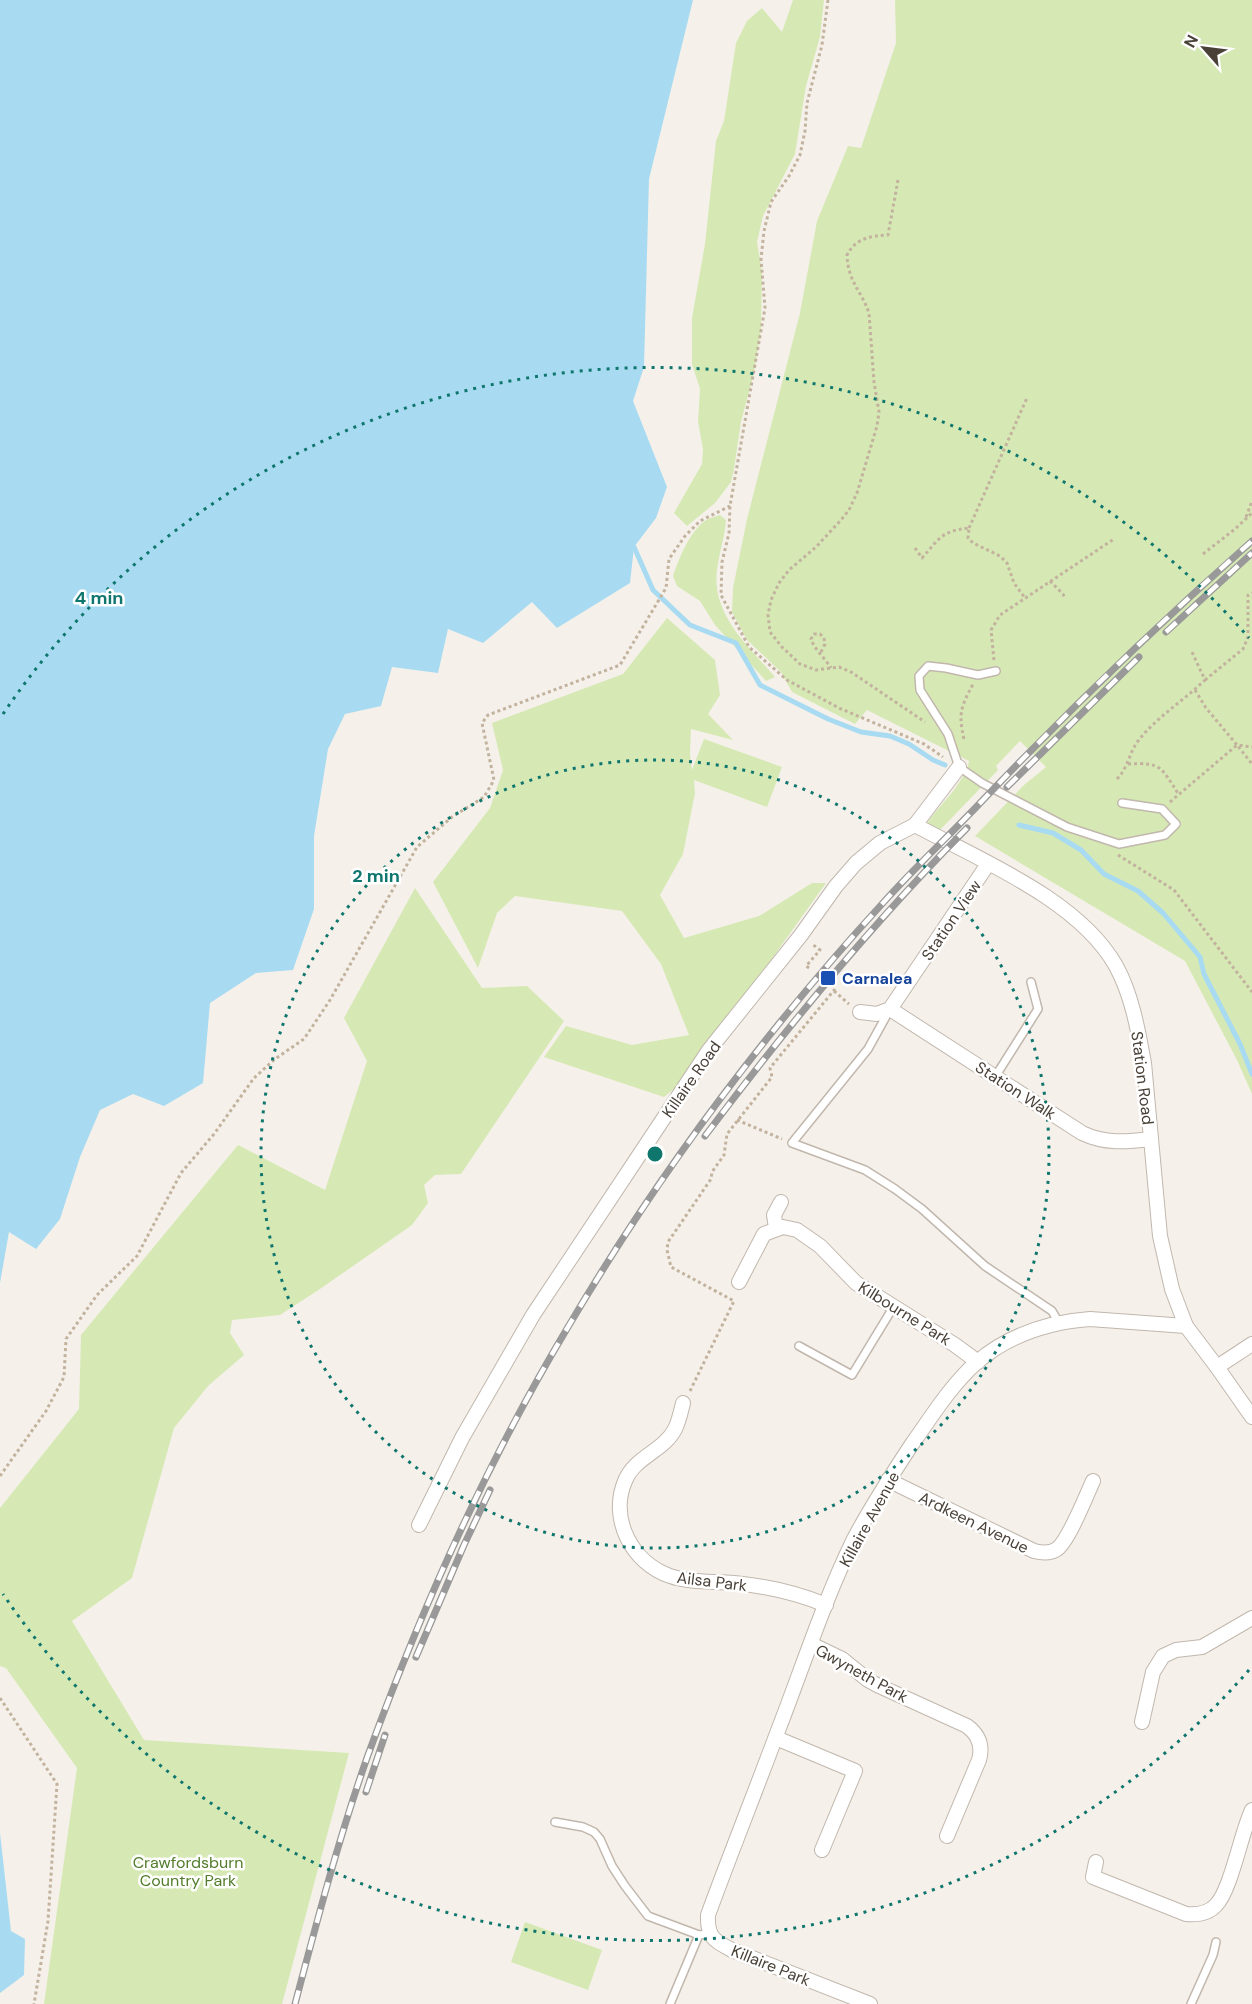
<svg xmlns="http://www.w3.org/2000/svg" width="1252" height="2004" font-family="'DM Sans',sans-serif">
<rect width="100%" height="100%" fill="#f5f1ea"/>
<!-- green -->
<g fill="#d6e9b4">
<path d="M793,0H824L820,37L806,86L795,154L763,216L757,242L762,271L761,330L754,373L741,422L734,469L731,482L715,503L687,526L674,513L702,464L703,449L698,422L700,389L692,364V318L705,244L716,141L724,121L736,43L747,21L762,8L782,32Z"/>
<path d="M895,0H1252V1094L1237,1060L1185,961L975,836L1024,785L1046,767L1020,741L996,766L998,770L939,831L927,823C939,806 966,781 969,761L867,710L855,724L792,692L781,672L747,640L732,612L733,588L747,519L800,313L817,221L848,146L861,148L896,43Z"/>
<path d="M720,515L726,520C725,537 719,553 717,570C711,614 749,647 775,677L766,681L715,625L700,601L677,586L673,576C679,558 690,531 706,520C710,518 716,516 720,515Z"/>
<path d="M667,618L715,660L720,695L708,714L733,740L691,729L690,754L692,770L704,739L782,767L767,807L694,780L695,793L683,854L660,895L684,938L759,916L812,883H826L686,1079L664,1097L544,1057L566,1026L632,1045L689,1035L661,964L622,911L515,896L497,913L478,968L433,882L490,808L503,770L492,723L623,674Z"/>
<path d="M415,888L482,988L527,986L564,1021L461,1174L435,1175L424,1185L428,1203L412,1225L320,1289L280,1315L232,1320L230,1333L244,1355L208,1386L174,1428L132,1578L72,1621L144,1740L349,1753L282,2004H44L77,1768L6,1668L0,1666V1508L79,1409L81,1335L238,1145L325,1190L367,1061L344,1018Z"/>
<path d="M525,1922L602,1950L588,1990L511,1962Z"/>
</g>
<!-- water -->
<g fill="#a8dbf1">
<path d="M0,0H693L649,179L644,367L633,401L667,487L656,518L634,547L630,583L557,628L532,602L483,643L448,629L438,673L392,667L381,706L345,714L328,749L314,836V909L293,970L256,973L210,1003L203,1083L164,1106L133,1094L100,1110L80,1157L60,1219L36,1249L9,1232L0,1283Z"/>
<path d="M0,1833L11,1931L25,1939L24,1975L0,1993Z"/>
</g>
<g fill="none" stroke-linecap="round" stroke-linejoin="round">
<!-- stream -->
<g stroke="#a8dbf1" stroke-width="5">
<path d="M634,547L653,590L690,625L736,643L760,685L828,719L861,732L890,736L909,744L933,760L945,765"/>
<path d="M1019,825L1053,833L1081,850L1104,874L1138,891L1163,913L1200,957L1204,974L1240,1044L1252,1074"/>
</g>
<!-- lane casing -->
<g stroke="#c1b7ad" stroke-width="10">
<g id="lane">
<path d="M996,671L978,675L946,668L928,666L919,676L920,690L948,734L959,767L982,783L1067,827L1119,844L1165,835L1176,824L1162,809L1122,803"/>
<path d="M889,1011L868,1049L792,1143L865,1170L895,1189L922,1209L985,1266L1052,1311L1059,1323"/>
<path d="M995,1077L1038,1009L1031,982"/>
<path d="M799,1346L852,1375L894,1306"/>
<path d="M555,1822L583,1827L594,1832L600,1839L612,1866L625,1886L648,1916L699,1935"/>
<path d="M670,2004L699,1935L709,1934"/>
<path d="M1191,2004L1213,1955L1216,1942"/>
</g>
</g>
<!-- street casing -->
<g stroke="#c1b7ad" stroke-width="16">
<g id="street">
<path d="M915,825C980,860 1079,900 1116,966C1132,995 1138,1030 1144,1063L1160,1236L1172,1289L1186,1326L1217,1367L1252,1417"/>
<path d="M890,1009L1082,1133C1105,1144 1126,1142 1151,1139"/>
<path d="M860,1012L877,1014L890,1009L988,864"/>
<path d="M776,1228L774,1215L781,1202"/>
<path d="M739,1282L764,1234L783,1227L797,1230L820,1246L856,1283L955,1345L978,1362"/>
<path d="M1217,1367L1252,1344"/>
<path d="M683,1403C681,1411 679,1421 675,1429C663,1452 635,1456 625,1481C609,1519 632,1563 670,1576C690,1583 713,1581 734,1583C766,1586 797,1593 826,1605"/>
<path d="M888,1480L1034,1551C1042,1553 1050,1554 1057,1549C1069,1540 1086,1496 1093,1481"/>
<path d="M419,1525L462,1438L533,1315L709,1050L801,935L836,886L856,863L880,843L915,825L959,767"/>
<path d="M811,1644L842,1659L868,1680L877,1685L967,1726C979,1735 983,1746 979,1760L947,1836"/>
<path d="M1142,1722L1153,1672L1163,1656L1176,1650L1202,1647L1252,1618"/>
<path d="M776,1738L855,1771L822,1850"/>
<path d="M1096,1862L1093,1877L1186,1914C1197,1915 1208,1914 1216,1905C1231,1890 1241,1833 1252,1810"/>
<path d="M870,2004L732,1950C714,1941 707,1937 708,1915C731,1852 756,1790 779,1728C803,1666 824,1601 853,1541C870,1508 891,1476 912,1444C932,1416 951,1385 977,1362C1009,1335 1049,1322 1090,1319L1186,1326"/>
</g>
</g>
<!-- path -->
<g stroke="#c2b29e" stroke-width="3" stroke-dasharray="3 3" stroke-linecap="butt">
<path d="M828,0L822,45L807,103L805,131L800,155L789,176L771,202L764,231L761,259L765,308L730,506L729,533L722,562L721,595L749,647L787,680L839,708L924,744L943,757"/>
<path d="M898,180L888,235C870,236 856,238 847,255C848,282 861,290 869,313L874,382L879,412L877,426L857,493L849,510L841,520L816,547L789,570L779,583L771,600L768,615L770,632L782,647L800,664L816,670L839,667L851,672L925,722"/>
<path d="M1246,517L1252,501"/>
<path d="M969,528L1027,398"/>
<path d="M915,548L922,558C939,539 941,531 969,528L968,538L973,543L1000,556L1007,563L1014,583L1025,598"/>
<path d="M1203,554L1235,529L1252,513"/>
<path d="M1050,581L1063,594L1065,599"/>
<path d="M821,652L825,644L824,638L820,634H814L811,639C814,649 825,658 831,668"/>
<path d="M994,660L991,630L1000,615L1114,539"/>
<path d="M1205,680L1243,649L1248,637V595L1252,593"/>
<path d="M1195,690L1206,708L1237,745L1252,747"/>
<path d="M964,739C958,713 961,707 973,684"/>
<path d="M1128,764C1162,762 1161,767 1179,795"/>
<path d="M1117,779C1128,768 1129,753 1138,741C1157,717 1183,701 1205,680L1191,650"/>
<path d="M1170,802L1237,745L1252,764"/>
<path d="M1118,855L1174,890L1252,992"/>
<path d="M809,968L806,966L820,950L812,944"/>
<path d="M834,991L849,1004"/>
<path d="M737,1120L782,1139"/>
<path d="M690,1391L734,1301L671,1267L667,1250L668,1242L711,1179L712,1172L724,1155L727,1134L772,1077L770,1068L835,989"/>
<path d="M0,1476L46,1411L64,1377L66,1339L97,1295L137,1256L181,1173L214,1134L254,1078L275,1059L304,1039L330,1000L417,847L452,817L484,797L494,780L482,723L488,715L620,665L666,588L669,559L685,536L700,521L730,506"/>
<path d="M0,1698L57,1784L48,1921L34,2004"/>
</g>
<!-- lane -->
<use href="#lane" stroke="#fff" stroke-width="7"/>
<!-- street -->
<use href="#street" stroke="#fff" stroke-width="14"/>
<!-- rail casing -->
<g stroke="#999" stroke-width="7">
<g id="rail">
<path d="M1166,632L1252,553"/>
<path d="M1007,787L1139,657"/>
<path d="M705,1136C786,1028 872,924 967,828"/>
<path d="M416,1657L464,1545L490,1490"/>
<path d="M366,1792L385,1735"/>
<path d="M295,2004C317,1921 339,1837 368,1755C422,1607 487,1462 568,1327C657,1176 764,1033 882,904C914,868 949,836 982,801C1068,711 1158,624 1252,541"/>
</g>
</g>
<!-- rail -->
<use href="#rail" stroke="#fff" stroke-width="4.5" stroke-dasharray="14" stroke-linecap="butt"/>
</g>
<!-- distance rings -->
<g fill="none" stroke="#0f766e" stroke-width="3" stroke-dasharray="3 6">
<circle cx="655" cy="1154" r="394"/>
<path d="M1249 1670A787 787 0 0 1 3 1594M3 714A787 787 0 0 1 1249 638"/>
</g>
<!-- markers -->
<rect fill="#1a4fb4" stroke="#fff" stroke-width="2" x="820" y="970" width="16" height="16" rx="3"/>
<g text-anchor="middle" stroke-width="5" stroke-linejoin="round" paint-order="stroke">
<!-- street labels -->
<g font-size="16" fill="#494138" stroke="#fff">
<text transform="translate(951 920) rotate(-56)" y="6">Station View</text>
<text transform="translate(1143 1078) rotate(83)" y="6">Station Road</text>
<text transform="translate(691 1079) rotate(-55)" y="6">Killaire Road</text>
<text transform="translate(1016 1090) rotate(33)" y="6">Station Walk</text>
<text transform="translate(905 1313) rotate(32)" y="6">Kilbourne Park</text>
<text transform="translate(869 1519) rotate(-61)" y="6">Killaire Avenue</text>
<text transform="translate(974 1522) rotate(26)" y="6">Ardkeen Avenue</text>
<text transform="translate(712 1581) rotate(7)" y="6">Ailsa Park</text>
<text transform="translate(862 1673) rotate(29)" y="6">Gwyneth Park</text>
<text transform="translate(771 1965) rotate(22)" y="6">Killaire Park</text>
</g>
<!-- transit labels -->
<g font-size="16" font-weight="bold" fill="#164399" stroke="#fff" text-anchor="start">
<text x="842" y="984">Carnalea</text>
</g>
<!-- park labels -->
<g font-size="16" fill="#527c2a" stroke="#fff">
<text x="188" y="1868">Crawfordsburn<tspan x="188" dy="18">Country Park</tspan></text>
</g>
</g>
<circle cx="655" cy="1154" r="9" fill="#0f766e" stroke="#fff" stroke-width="3"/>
<g font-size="18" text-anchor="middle" font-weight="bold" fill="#0f766e" stroke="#fff" stroke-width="5" stroke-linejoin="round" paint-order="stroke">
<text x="99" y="604">4 min</text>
<text x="376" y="882">2 min</text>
</g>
<!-- north arrow -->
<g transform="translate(1204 48) rotate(298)" stroke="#ffffff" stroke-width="4.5" paint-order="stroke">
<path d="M0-4.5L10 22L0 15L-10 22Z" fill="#494138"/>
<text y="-9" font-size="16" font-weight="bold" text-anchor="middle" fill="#494138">N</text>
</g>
</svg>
